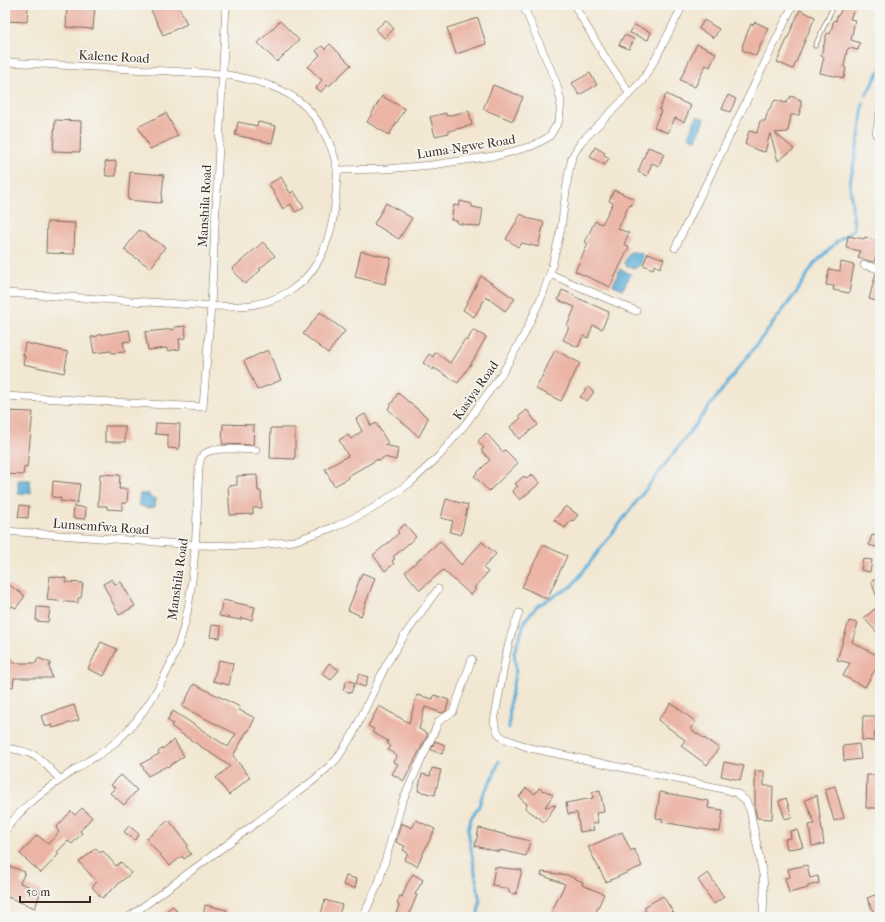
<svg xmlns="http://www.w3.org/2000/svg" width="885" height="922" font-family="'IM FELL French Canon',serif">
<rect width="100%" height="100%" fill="#f6f6f2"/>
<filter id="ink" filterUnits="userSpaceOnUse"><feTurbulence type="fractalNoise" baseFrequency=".025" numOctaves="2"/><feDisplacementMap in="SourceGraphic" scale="8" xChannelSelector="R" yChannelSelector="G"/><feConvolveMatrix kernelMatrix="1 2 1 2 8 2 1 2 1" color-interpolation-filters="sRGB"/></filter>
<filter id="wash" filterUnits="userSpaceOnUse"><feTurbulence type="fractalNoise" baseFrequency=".012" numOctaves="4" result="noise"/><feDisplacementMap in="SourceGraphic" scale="16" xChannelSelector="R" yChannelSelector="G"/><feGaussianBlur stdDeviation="0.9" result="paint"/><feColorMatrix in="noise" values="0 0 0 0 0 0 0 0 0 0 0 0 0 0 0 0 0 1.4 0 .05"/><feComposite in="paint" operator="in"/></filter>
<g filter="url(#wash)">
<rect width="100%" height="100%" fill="#f2e7d2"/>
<!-- water -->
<g fill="#5eafd9" stroke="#4c6c7c">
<path d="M697,116L705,119L696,140L688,136Z"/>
<path d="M630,252H636L642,254C643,261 642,265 635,268L627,266L624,263Z"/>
<path d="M620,269L631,274L623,289L613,285Z"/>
<path d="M18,480H30L31,493L18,494Z"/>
<path d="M140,494H149L150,498L156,499L155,507L147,508L138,505Z"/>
</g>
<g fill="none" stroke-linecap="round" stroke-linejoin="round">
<!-- stream -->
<g stroke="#5eafd9" stroke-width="3">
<path d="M866,95L880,70"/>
<path d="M509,728L510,701L516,669L514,652L526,619L537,606L572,586L796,293L814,264L838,241L854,229L850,183L860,132L863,102"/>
<path d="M477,917L480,903L468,830L471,818L479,806L482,796L493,777L499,761"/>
</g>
</g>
<g id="blocks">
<!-- building -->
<g fill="#ebb4a5">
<path d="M5,5H28L27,22L5,21Z"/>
<path d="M67,5H95L93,29L66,27Z"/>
<path d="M156,5H178L187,24L163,35L150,8Z"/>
<path d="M844,5H856L850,19L855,20L851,40L860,43L858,50L849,48L847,50L844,67L846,68L844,78L820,73L824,57L821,56L827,33L830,34L834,20L836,21L837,16H838Z"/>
<path d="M800,10L815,17L793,69L777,62Z"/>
<path d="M478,18L486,44L456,54L447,28Z"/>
<path d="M386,20L394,29L384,38L376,29Z"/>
<path d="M704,20L719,29L714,38L699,29Z"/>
<path d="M280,21L299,40L277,62L258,43Z"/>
<path d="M755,22L768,28L756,56L742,50L743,47L742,46L751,24L753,25Z"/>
<path d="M634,25L651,32L648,40L630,33Z"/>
<path d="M624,35L634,39L629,49L619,45Z"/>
<path d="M330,44L351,65L328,87L327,85L321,92L316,88L322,80L308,67L320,55L316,51L322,46L325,49Z"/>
<path d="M697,44L716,53L710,67L706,65L695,87L680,80Z"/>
<path d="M590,73L597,85L579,95L572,83Z"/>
<path d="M493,85L523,97L513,121L483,109Z"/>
<path d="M666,94L691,106L684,122L675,118L668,133L654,127L661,111L659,110Z"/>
<path d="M728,95L736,99L730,112L722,109Z"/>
<path d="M382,96L405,109L389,135L367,122Z"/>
<path d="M791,96L801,100V108L799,115H791L788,132L775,133L794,149L778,161L770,133L765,152L757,150L745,144L749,131L757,133L760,121H765L768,111L775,100L786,103Z"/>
<path d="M469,111L472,125L449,131V133L435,136L430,117L446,113V116Z"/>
<path d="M166,113L178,136L150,149L138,127Z"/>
<path d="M55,120L81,121L80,152L53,151Z"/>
<path d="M238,122L257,126L258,122L276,126L272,143L235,135Z"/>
<path d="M595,147L605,153L604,155L609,158L605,165L590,157Z"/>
<path d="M648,147L664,153L659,166L652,163L647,176L638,172Z"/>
<path d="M116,161V176H106L105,162Z"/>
<path d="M130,172L164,175L161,203L128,200Z"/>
<path d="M281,177L290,193L294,191L304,208L295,212L291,204L283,209L269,184Z"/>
<path d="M614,190L634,199L631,206L629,205L618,229L629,233L624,244L629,247L610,287L575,271L588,244L585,242L595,221L602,224L613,203L609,201Z"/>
<path d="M460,201L472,204V207L483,209L480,227L457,223V221L451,220L454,205L459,206Z"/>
<path d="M386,203L412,218L399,239L374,224Z"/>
<path d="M521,214L530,219L544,222L538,247L522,243L518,247L506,239Z"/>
<path d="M47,222L75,223L74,254L46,253Z"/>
<path d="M139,230L165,247L151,268L124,250Z"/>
<path d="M848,236L864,239L865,237L880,242V257L876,256L874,262L858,258L860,251L846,248Z"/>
<path d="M263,242L275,256L259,269L261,270L245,284L232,269Z"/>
<path d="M361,251L391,258L385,284L355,277Z"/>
<path d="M648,253L664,259L660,268L655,265L653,269L643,265Z"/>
<path d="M841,262L854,265L849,293L833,290L834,286L826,285L829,269L840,271Z"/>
<path d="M876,273L880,274V302L869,299Z"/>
<path d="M481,276L515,299L505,311L486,297L474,317L463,310Z"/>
<path d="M562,290L574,295L573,296L609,312L602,329L593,325L588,338L583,336L578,347L563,340L569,327L567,326L575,307L558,300Z"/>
<path d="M320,312L345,331L328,353L303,334Z"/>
<path d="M185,326L186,338L179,339L180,349L167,351V348L148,350L145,332L175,329L174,327Z"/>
<path d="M129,330L131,341L123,342L125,352L112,353L111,351L94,353L91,337L98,336V335Z"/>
<path d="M473,330L486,337L474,359L458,383L434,368L433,370L423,363L429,354L433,357L435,352L450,363L465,339L467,341Z"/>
<path d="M25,343L68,352L64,373L23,364L25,356L23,355Z"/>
<path d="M268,350L281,380L257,390L244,361Z"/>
<path d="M555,350L580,363L561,401L536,389Z"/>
<path d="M588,387L594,392L587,401L580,397Z"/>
<path d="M398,393L428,418L419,437L388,409Z"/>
<path d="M527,410L538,425L519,439L510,427L521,418L519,416Z"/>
<path d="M5,411L33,412L27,468L24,467L23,475L5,474Z"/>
<path d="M365,414L371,426L376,423L388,443L384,445L398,448L396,460L384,457L379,461L378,459L348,476L349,478L334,486L325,469L348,456L339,440L348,435L351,439L362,431L356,419Z"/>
<path d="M156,423L180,424L179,449L168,448V435L155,434Z"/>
<path d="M223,424L254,425L253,445L222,444Z"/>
<rect x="105" y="426" width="20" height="16"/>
<path d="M271,428H295V459L270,458Z"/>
<path d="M486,433L503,452L505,450L518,463L489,491L474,476L490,460L481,450L484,448L478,441Z"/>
<path d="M100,474L120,475L119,489H128L127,503H122V510L107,509V506H98Z"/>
<path d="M532,474L540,483L520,500L512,491L518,486L515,484L524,476L527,479Z"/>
<path d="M257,475L258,491H261L262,508H253V514L230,515L228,486L237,485V476Z"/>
<path d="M53,481L80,484L77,503L60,501L61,498L52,497Z"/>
<path d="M446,499L468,505L461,535L450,532L453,521L441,518Z"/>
<path d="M20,505L29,506L28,518L18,517Z"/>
<path d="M74,506L86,508L85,519L73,518Z"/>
<path d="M566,506L578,515L573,521L571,520L565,528L554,520Z"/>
<path d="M405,524L416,537L393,557L395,559L392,561L394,564L385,571L373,555L388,543L399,533L397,531Z"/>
<path d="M872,535L880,537V548L869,545Z"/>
<path d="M440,541L461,565L482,542L496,554L483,568L488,572L474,588L476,589L471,595L443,570L420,590L405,572Z"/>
<path d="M543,545L567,556L547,599L522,587Z"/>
<path d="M863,559L872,560L870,572L861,570Z"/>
<path d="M362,573L375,578L361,616L348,610Z"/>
<path d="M50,576L66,578L65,582L83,583L81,598H78V603L47,600Z"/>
<path d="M880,578V602L879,603L871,581Z"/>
<path d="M112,579L115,584L121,582L135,606L119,615L103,584Z"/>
<path d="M5,582L25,596L16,608L12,606L5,615Z"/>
<path d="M223,600L255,607L252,620L241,618V620L219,616Z"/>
<path d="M37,607L50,608L48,622L36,621Z"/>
<path d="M876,608L880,613V636L864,618Z"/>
<path d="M849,621L858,623L852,642L880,657V675L875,670L865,687L843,676L850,663L837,660Z"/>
<path d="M212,625L221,626L220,638L210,637Z"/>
<path d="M101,642L117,649L104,676L88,669Z"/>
<path d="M38,658L51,663L49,666L52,678H14L13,687L5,686V659H12L13,663H36Z"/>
<path d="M219,660L233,663L229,685L213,681Z"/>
<path d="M329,663L339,670L331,680L322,674Z"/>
<path d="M359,674L368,677L365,687L356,684Z"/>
<path d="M347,680L355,683L351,693L343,690Z"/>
<path d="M194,684L240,707L239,710L255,718L248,732L247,731L233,756L250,777L229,795L216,778L230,766L182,734L171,726L173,724L167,720L173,711L228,747L236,734L182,707Z"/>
<path d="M417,695L433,699L434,695L449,700L446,711L442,713L425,707L419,729L428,734L404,781L392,774L398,764L393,762L397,756L388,750L391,746L387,743L388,741L372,732L374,729L368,726L379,706L409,723Z"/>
<path d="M671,703L696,722L690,729L719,748L707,765L681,746L685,740L658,720Z"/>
<path d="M74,705L79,720L53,728L52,725L45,727L41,716Z"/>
<path d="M863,716H875V717L880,718V731H875L874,741L862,740Z"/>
<path d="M174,740L184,756L168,767L167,766L148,776L141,764L159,754L158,752Z"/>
<path d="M435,741L445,745L442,754L431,750Z"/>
<path d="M859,744L861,759L844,761L843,746Z"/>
<path d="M724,762L744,766L740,780L721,776Z"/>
<path d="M432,768L441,770L435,795L418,791L422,774L430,776Z"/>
<path d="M755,771H764V786H773L772,819L757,818L755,809Z"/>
<path d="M121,775L137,790L124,805L110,793L115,788L111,785Z"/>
<path d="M867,775H880V808H866Z"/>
<path d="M835,786L844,818L834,821L825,789Z"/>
<path d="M526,788L535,794L539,788L543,791L544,790L553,795L545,807L556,805L544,822L525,808L527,804L519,797Z"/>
<path d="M600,790L604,812L596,813L598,823L592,824L594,830L580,832L577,813L568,814L566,803L593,798L592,792Z"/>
<path d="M660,792L709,801L708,808L723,810L720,832L662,822V819L656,818Z"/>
<path d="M817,795L824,844L812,846L809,825L815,824L805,800Z"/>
<path d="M786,798L792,817L785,819L779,801Z"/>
<path d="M82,808L92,817L80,831L82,833L72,844L68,841L57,852L59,854L41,873L20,854L37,835L48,844L59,832L56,828L71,811L75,815Z"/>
<path d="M169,820L188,845L186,847L191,854L184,859L182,856L170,866L146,839Z"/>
<path d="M416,820L435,829L417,866L404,860L408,853L403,850L405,846L396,842L401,823L412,828Z"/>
<path d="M129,826L139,834L135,840L124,832Z"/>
<path d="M479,828L530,841L526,856L500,850V852L475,846Z"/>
<path d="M797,830L803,847L787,849L785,839L791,838L790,831Z"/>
<path d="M622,832L631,851L634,849L642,866L606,882L588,847Z"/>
<path d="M96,848L100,853L103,851L116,866L121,862L131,873L102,898L92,887L97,882L79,862Z"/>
<path d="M807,865L810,878L818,876L819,883L808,886V888L789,893L785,878L790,877L788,869Z"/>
<path d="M9,866L25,872L20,883L41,891L35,908L5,896V876Z"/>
<path d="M495,867L522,870L516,894L509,893V889L499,888V886L492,885Z"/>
<path d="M542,872L567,875L583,882L582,885L604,894L594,917H549L565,884L541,875Z"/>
<path d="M708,873L724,897L714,904L698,880Z"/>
<path d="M413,874L423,880L415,894L417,895L408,917H395L399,905L397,904L400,896L402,897L407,884Z"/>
<path d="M346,876L357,879L355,888L343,885Z"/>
<path d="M880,893V911L874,914L867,898Z"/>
<path d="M663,896L676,917H634L646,910L644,907Z"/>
<path d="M325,900L342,905L338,917H320Z"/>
<path d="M205,905L227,910L225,917H203Z"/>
<path d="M173,906L181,917H158Z"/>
</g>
</g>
</g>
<g filter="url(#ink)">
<use href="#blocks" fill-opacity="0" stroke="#7b6c5d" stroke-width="1"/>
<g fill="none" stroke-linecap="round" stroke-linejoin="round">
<!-- service casing -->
<g stroke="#7b6c5d" stroke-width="5">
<path id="service" d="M815,46L834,5"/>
</g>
<!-- minor casing -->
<g stroke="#7b6c5d" stroke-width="8">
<g id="minor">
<path d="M574,5L605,57L630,94"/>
<path d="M5,62L222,74C250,79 276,84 299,101C318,115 333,146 337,168C338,176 336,185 336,193C334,229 323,270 290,291C264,307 240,307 211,306L5,293"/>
<path d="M876,134L880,112"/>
<path d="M337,170L386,169L432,165L500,155L532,146L549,137L559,121L561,101L556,82L523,5"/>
<path d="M675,248L793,5"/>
<path d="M864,265L880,269"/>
<path d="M550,274L636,311"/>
<path d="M5,396L203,407L211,306L226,5"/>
<path d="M5,531L195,545L251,546L294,541L337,526L372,509L410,483L439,456L467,422L503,372L524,335L542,296L550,274L561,229L568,176L572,157L581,142L642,81L656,58L683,5"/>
<path d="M519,613L511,635L506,655L494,722L498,733L503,738L530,748L728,790L738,794L746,801L750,810L763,875L764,890L763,917"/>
<path d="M5,748C35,751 41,758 60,780"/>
<path d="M5,831C25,801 59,781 88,761C96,756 104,752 111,746C149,715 180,656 188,608C196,561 197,513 199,466C200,463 200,458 202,456C209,445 244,450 256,450"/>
<path d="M129,917L314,780L336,760L353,734L386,665L404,636L438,589"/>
<path d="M363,917L379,882L402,802L439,721L453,712L472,659"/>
</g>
</g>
<!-- service -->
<use href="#service" stroke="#fff" stroke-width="3.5"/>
<!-- minor -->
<use href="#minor" stroke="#fff" stroke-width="7"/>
</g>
</g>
<g text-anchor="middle" stroke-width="3.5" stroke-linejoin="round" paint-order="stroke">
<!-- street labels -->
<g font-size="13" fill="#3b2a1e" stroke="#f6f6f2">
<text transform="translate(114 56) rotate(3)" y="5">Kalene Road</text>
<text transform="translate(466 146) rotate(-9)" y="5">Luma-Ngwe Road</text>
<text transform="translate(204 206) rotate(-87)" y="5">Manshila Road</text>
<text transform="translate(475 390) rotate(-55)" y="5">Kasiya Road</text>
<text transform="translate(101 526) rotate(4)" y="5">Lunsemfwa Road</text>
<text transform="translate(177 579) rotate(-82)" y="5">Manshila Road</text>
</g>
</g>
<!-- margin -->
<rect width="885" height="922" fill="none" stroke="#f6f6f2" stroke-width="20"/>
<!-- scale -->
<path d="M20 896v6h70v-6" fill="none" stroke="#3b2a1e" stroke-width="2"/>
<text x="26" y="896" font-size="12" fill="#3b2a1e" stroke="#f6f6f2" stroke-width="3" paint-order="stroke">50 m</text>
</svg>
